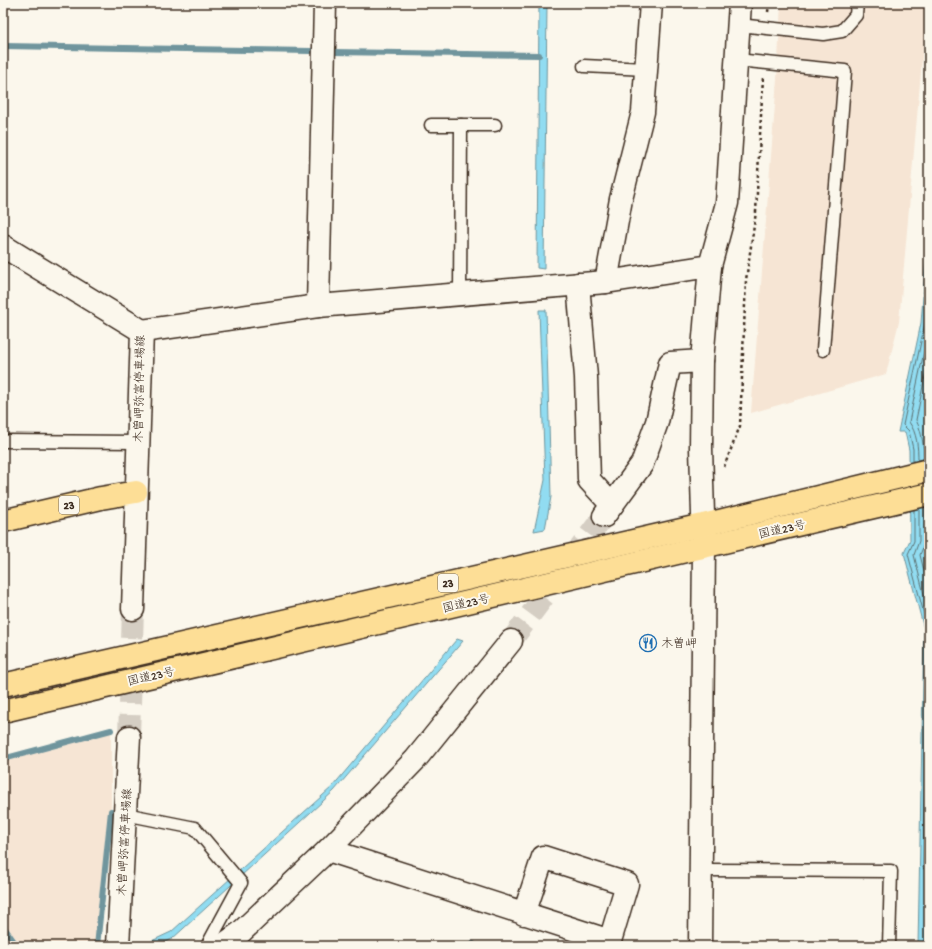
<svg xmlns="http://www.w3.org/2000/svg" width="932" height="949" font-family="'Gochi Hand','Klee One',sans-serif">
<rect width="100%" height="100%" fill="#fbf7ec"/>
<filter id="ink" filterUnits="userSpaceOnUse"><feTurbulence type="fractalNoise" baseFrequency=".025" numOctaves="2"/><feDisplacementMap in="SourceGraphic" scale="8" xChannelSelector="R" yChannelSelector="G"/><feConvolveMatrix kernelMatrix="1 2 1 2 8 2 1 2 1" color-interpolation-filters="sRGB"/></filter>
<g filter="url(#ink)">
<!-- built -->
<g fill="#f6e5d4">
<path d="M781,3H927L899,322L886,374L751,413L777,79Z"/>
<path d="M111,730V811L97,946H17L3,926V759Z"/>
</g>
<!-- water -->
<g fill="#91dcf1" stroke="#6f959d">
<path d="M539,3H547L544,269L537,268Z"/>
<path d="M929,219V763L926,946H918L924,629L904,553L910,540L909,450L905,432H898L921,323Z"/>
<path d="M539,310H546L551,497L545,529L534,531L545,480Z"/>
<path d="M457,639L463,641L334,791L172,939L156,946H141L171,932L332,787Z"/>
</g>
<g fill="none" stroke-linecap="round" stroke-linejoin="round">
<!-- shore -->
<g stroke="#5d7172" stroke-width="1">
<path d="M924,459C924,446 922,432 916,420L929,357"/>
<path d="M918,460C918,447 917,433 909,422L929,328"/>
<path d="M913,461V449L909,431L903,425L925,323L929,269"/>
<path d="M925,507V542L920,555L929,590"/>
<path d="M919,509V541L914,555L929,614"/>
<path d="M914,510V541L908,554L928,629L923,868L925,870H929"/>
</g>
<!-- stream -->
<g stroke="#6f959d" stroke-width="6">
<path d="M3,46L311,51"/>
<path d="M333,52L539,55"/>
<path d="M3,759L111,730"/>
<path d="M3,926L17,946"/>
<path d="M97,946L111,811"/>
<path d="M473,946V944"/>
</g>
<!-- street-tunnel -->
<path stroke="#d5cec3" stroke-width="22" stroke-dasharray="22 11" stroke-linecap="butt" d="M511,641L603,517"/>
<!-- secondary-tunnel -->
<path stroke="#d5cec3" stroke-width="22" stroke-dasharray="22 11" stroke-linecap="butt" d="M129,737L133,609"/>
<!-- lane casing -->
<g stroke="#3b2a1e" stroke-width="15">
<g id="lane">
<path d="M739,25L823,34L842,31L856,15L857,3"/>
<path d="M737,60L845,71L823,350"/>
<path d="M584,66L646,69"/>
<path d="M431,125H495"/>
<path d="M460,294L461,125"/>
<path d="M3,441L138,442"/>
<path d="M125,814L195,828L241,883L207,946"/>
<path d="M701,870L891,871L889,946"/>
</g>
</g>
<!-- street casing -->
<g stroke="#3b2a1e" stroke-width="25">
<g id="street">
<path d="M606,282L621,199L643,112L651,3"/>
<path d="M578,284L586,377L589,480L612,505"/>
<path d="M318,306L325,3"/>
<path d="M604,516L642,464L657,422L670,363L702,361"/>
<path d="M328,850L610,941L627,884L543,857L524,914"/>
</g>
</g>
<!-- secondary casing -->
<g stroke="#3b2a1e" stroke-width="25">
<g id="secondary">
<path d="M3,246L142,331L133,609"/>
<path d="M142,331L318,306L606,282L710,266"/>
<path d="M118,946L129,737"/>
<path d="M222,946L240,933L328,850L415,760L511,641"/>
<path d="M700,946L704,547L701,448L702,361L710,266L727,203L740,3"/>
</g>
</g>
<!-- highway casing -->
<g stroke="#3b2a1e" stroke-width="25">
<g id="highway">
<path d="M3,521L101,498L136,492"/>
<path d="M3,685L703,525L929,470"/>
<path d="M3,711L929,494"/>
</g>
</g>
<!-- path -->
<g stroke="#3b2a1e" stroke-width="2.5" stroke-dasharray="3 3" stroke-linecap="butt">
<path d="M768,12L769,3"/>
<path d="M724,467L740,426L746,280L756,212L763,77"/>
</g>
<!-- lane -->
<use href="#lane" stroke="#fbf7ec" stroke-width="12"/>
<!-- street -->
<use href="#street" stroke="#fbf7ec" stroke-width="22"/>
<!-- secondary -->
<use href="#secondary" stroke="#fbf7ec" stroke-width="22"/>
<!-- highway -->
<use href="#highway" stroke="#fdde96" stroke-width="22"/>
</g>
</g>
<!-- icons -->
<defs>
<g id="restaurant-ring" transform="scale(0.9)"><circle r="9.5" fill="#fbf7ec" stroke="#1f6fb2" stroke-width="1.5"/><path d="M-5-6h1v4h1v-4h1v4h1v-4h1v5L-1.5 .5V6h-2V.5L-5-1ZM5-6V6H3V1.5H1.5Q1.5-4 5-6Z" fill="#1f6fb2"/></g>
</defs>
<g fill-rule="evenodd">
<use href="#restaurant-ring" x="648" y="643"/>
</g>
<g text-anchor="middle" stroke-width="4" stroke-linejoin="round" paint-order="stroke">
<!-- shield labels -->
<g fill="#fbf7ec" stroke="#75685c" stroke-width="1">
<rect x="59" y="496" width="20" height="18" rx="3"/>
<rect x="438" y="574" width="20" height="18" rx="3"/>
</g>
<g font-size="11" font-weight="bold" fill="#3b2a1e">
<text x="69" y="509">23</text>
<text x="448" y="587">23</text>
</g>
<!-- street labels -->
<g font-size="12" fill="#3b2a1e" stroke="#fbf7ec">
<text transform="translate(139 389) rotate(-89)" y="4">木曽岬弥富停車場線</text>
<text transform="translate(782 529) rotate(-13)" y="4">国道23号</text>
<text transform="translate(466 603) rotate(-13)" y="4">国道23号</text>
<text transform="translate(151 676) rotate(-13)" y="4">国道23号</text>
<text transform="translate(124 842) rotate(-87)" y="4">木曽岬弥富停車場線</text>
</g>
<!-- poi labels -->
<g font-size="12" fill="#3b2a1e" stroke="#fbf7ec" text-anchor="start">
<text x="661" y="647">木曽岬</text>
</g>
</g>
<!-- margin -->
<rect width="932" height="949" fill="none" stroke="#fbf7ec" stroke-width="16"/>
<rect x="8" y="8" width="916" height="933" fill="none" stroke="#3b2a1e" stroke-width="1.5" filter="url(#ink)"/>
</svg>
